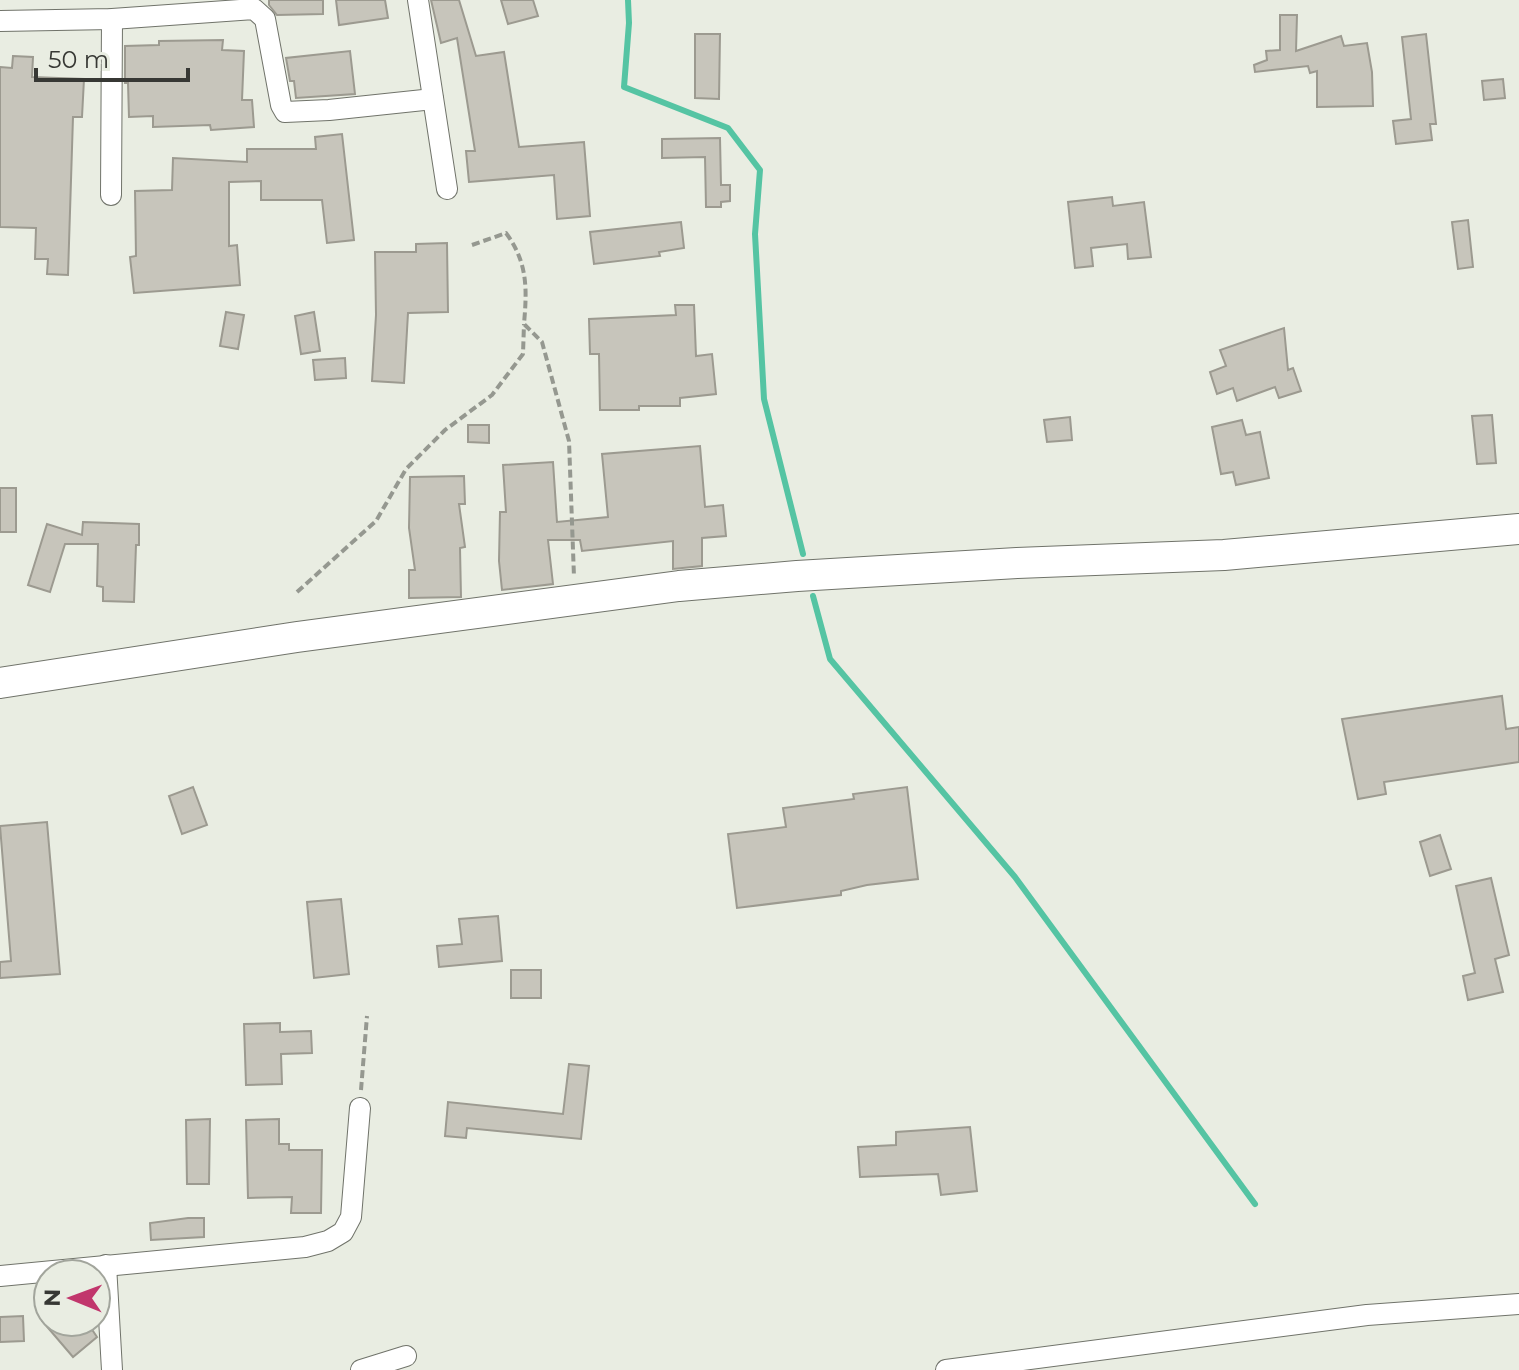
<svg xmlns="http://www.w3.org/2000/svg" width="1519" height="1370" font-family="Montserrat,sans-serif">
<rect width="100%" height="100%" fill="#e9ede2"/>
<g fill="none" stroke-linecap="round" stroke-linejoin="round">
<!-- stream -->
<g stroke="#55c4a3" stroke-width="6">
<path d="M628,0L629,23L624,87L728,128L760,170L755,234L764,399L803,554"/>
<path d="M813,596L830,659L1015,877L1255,1204"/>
</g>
</g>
<!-- building -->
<g fill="#c7c5bb" stroke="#9c9a90" stroke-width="2">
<path d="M269,0H323V14L277,15L269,5Z"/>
<path d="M336,0H385L388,18L339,25Z"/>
<path d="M431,0H459L476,56L504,52L519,147L584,142L590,216L557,219L554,175L469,182L466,151H475L457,38L441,43Z"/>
<path d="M501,0H533L538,16L508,24Z"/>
<path d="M1280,15H1297L1296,51L1341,36L1344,46L1367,43L1372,72L1373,106L1317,107V71L1310,73L1308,66L1255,72L1254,65L1267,60L1266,51L1280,50Z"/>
<path d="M695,34H720L719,99L695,98Z"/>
<path d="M1426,34L1436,124H1430L1432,140L1396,144L1393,121L1411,119L1402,37Z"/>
<path d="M223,40L222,50L244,51L242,100H252L254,127L211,130L210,125L153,127V116L129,117L128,83H125V46L159,45V41Z"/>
<path d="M350,51L355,94L296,98L294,81H290L286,58Z"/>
<path d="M13,56L33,57L32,77L84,79L82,117H73L68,275L47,274L48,259H35L36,228L0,227V67L12,68Z"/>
<path d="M1503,79L1505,98L1484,100L1482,81Z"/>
<path d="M342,134L354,240L327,243L322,200H261V181L229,182V246L237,245L240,285L134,293L130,257L136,256L135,191L172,190L173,158L247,162V149H316L315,137Z"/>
<path d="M720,138L721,185H730V201L721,202V207H706L705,157L662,158V139Z"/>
<path d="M1112,197L1113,206L1144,202L1151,257L1128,259L1127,244L1091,248L1093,266L1075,268L1068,202Z"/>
<path d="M1468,220L1473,267L1458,269L1452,222Z"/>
<path d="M681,222L684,248L659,252L660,256L594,264L590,232Z"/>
<path d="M447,243L448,312L408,313L404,383L372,381L376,315L375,252H416V244Z"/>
<path d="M675,305H694L696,356L712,354L716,394L680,398V406H639V410H600L599,354H590L589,319L676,315Z"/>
<path d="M226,312L244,315L238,349L220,346Z"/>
<path d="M314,312L320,351L301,354L295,316Z"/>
<path d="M1284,328L1288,370L1293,368L1301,391L1279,398L1275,387L1237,401L1233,388L1217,394L1210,372L1226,366L1220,350Z"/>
<path d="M345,358L346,378L315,380L313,360Z"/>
<path d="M1492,415L1496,463L1477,464L1472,416Z"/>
<path d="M1070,417L1072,440L1047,442L1044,420Z"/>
<path d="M1242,420L1246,435L1260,432L1269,478L1236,485L1233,472L1221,474L1212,427Z"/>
<path d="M468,425H489V443L468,442Z"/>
<path d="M700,446L705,507L723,505L726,536L702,538V566L673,569V541L582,551L580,540H548L553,584L502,590L499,561L500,512H506L503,465L553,462L557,522L608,517L602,454Z"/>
<path d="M464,476L465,504H459L465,547L460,548L461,597L409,598V570H415L409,528L410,477Z"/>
<rect x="0" y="488" width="16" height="44"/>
<path d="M83,522L139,524V545H136L134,602L103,601V587L97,586L98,544H65L50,592L28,585L47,524L82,535Z"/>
<path d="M1502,696L1506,729L1519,727V762L1384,782L1386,794L1358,799L1342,719Z"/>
<path d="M193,787L207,825L182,834L169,796Z"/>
<path d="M907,787L918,879L867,885L841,891V895L737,908L728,834L786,827L783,808L854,799L853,794Z"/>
<path d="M47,822L60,974L0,978V962L11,961L0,826Z"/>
<path d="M1440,835L1451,869L1430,876L1420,842Z"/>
<path d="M1491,878L1509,955L1495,959L1503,992L1468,1000L1463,976L1475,973L1456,886Z"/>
<path d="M341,899L349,974L314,978L307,902Z"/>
<path d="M498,916L502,961L439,967L437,946L462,944L459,919Z"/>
<rect x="511" y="970" width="30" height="28"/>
<path d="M280,1023V1032L311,1031L312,1053L281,1054L282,1084L246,1085L244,1024Z"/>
<path d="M569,1064L589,1066L581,1139L467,1128L466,1138L445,1136L448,1102L563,1114Z"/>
<path d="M210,1119L209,1184H187L186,1120Z"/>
<path d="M279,1119V1144H289V1150H322L321,1213H291L292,1197L248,1198L246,1120Z"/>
<path d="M970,1127L977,1191L941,1195L938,1174L860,1177L858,1147L896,1145V1132Z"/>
<path d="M188,1218H204V1237L151,1240L150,1223Z"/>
<path d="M23,1316L24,1341L0,1342V1317Z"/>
<path d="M43,1322H87L97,1337L73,1357Z"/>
</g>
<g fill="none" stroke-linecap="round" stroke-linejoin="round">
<!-- street casing -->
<g stroke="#70736a" stroke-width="22">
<g id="street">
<path d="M418,0L447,189"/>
<path d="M0,21L112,19L254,9L265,19L281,105L285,112L329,110L433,99"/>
<path d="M111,195L112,19"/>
<path d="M106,1265L112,1370"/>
<path d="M0,1276L305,1247L328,1241L343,1232L351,1217L360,1108"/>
<path d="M361,1370L406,1356"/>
<path d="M946,1370L1367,1315L1519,1304"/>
</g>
</g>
<!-- secondary casing -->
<g stroke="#70736a" stroke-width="32">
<path id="secondary" d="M0,683L297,637L679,586L797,576L1017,563L1224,555L1519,529"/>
</g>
<!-- path -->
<g stroke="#959890" stroke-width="4" stroke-dasharray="8 4" stroke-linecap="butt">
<path d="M472,245L506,233C528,263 527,289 524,324L542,342L569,441L574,577"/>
<path d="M297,592L376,521L406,469L445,430L492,395L523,354L524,324"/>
<path d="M361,1090L367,1016"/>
</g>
<!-- street -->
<use href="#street" stroke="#fff" stroke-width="20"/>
<!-- secondary -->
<use href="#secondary" stroke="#fff" stroke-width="30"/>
</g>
<!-- north arrow -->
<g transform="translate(72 1298) rotate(271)"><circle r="38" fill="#e9ede2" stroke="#a2a59c" stroke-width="2"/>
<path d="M0-6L14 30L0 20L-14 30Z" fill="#c1366c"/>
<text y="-12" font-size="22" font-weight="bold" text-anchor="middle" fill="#373834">N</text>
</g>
<!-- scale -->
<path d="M36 68v12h152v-12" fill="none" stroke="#373834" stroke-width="4"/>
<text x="48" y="68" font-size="24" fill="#373834" stroke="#e9ede2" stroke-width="6" paint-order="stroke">50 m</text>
</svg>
